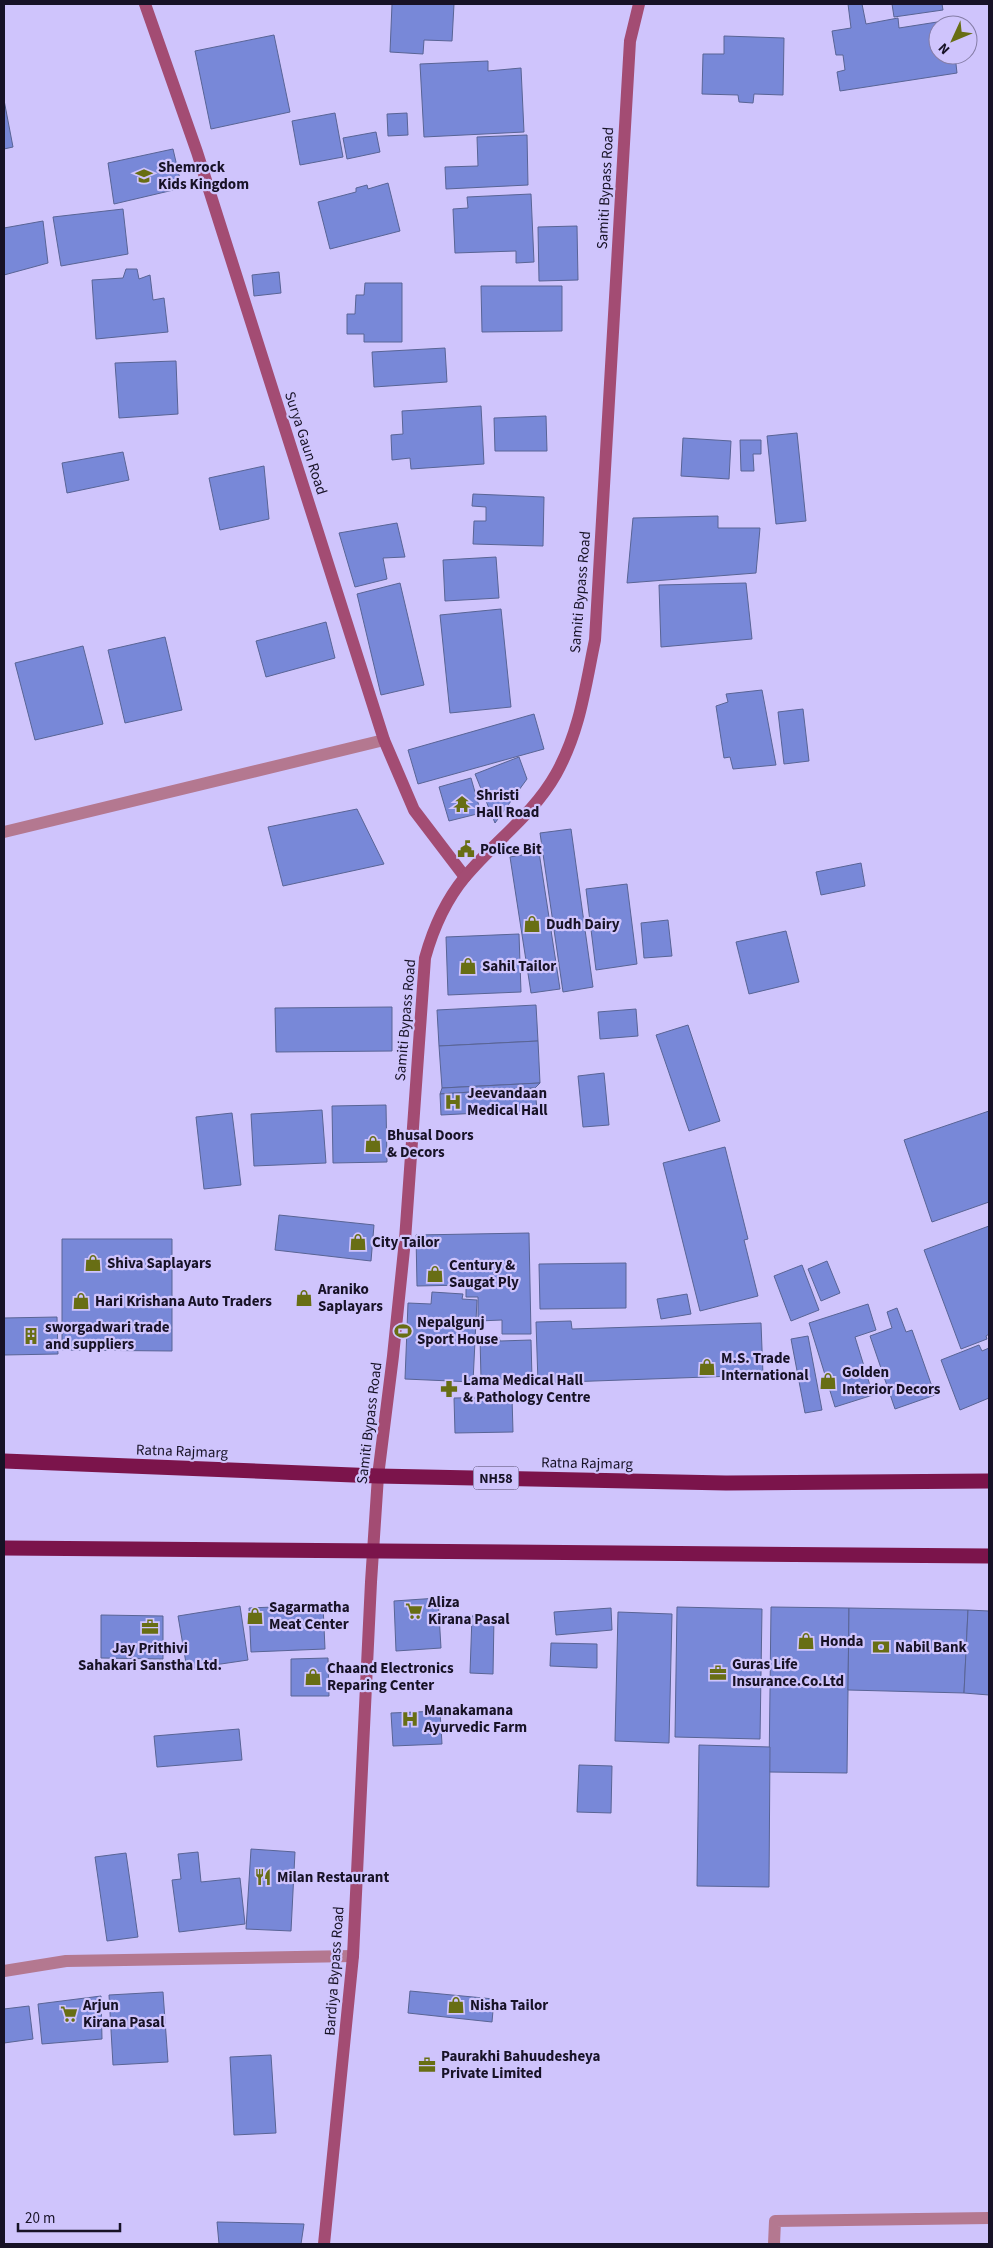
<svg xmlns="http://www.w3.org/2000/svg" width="993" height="2248" font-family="'Source Sans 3',sans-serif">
<rect width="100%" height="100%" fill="#cfc4fc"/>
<!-- building -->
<g fill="#7888d8" stroke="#596495">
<path d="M392,4H454L452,41L424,40L423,54L390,52Z"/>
<path d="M848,4H862L866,24L898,18L899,28L950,20V25H938V55H955L957,73L840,91L837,72L845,70L843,55H836L832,31L851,28Z"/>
<path d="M892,4H942L943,10L894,17Z"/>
<path d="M274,35L290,112L211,129L195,51Z"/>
<path d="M724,36L784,38L783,95L754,94L753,103L739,102L738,95L702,94L703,54H724Z"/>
<path d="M488,61V71L521,68L524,132L424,137L420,64Z"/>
<path d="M4,100L13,147L4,149Z"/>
<path d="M335,113L343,157L300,165L292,121Z"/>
<path d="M407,113L408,135L388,136L387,114Z"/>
<path d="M376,132L380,152L347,159L343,138Z"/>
<path d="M527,135L528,185L446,189L445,167L478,166L477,137Z"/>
<path d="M173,149L182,188L114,204L108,163Z"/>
<path d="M388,183L400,231L330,249L318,202L356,192V188L367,185L368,189Z"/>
<path d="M531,194L534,262L516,263V251L455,253L453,209L468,208L467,197Z"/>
<path d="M123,209L128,254L61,266L53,217Z"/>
<path d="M43,221L48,263L4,275V228Z"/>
<path d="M577,226L578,280L539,281L538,227Z"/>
<path d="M126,269H137L139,279L150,275L153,300L164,298L168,332L96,339L92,280L123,278Z"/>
<path d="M279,272L281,293L254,296L252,275Z"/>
<path d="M365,283H402V342H364V334H347V314H355L356,295H364Z"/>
<path d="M481,286H562V331L482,332Z"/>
<path d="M445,348L447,382L374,387L372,352Z"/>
<path d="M176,361L178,414L119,418L115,363Z"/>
<path d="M481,406L484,464L411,469L410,458L392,460L391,435L403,434L402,411Z"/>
<path d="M546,416L547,451H495L494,418Z"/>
<path d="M797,433L806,521L776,524L767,436Z"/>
<path d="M683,438L731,441L729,479L681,476Z"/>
<path d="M740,440H761V454H753L754,471H741Z"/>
<path d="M123,452L129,480L67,493L62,463Z"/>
<path d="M264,466L269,519L220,530L209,478Z"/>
<path d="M473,494L544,497L543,546L473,544L474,521H486V507L472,506Z"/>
<path d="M718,516V528H760L756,573L627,583L633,518Z"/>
<path d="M397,523L405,557L383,558L387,579L355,587L339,533Z"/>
<path d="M496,557L499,598L445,601L443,560Z"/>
<path d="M400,583L424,685L381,695L357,594Z"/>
<path d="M746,583L752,639L661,647L659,585Z"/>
<path d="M501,609L511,707L450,713L440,615Z"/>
<path d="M326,622L335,658L266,677L256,641Z"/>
<path d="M165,637L182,710L125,723L108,650Z"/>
<path d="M83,646L103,724L35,740L15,663Z"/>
<path d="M762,690L776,765L733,769L730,757L724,758L716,706L728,702L726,694Z"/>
<path d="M803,709L809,761L784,764L778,712Z"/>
<path d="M534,714L544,749L418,784L408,750Z"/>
<path d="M519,757L527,779L495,823L475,774Z"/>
<path d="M471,778L481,813L449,821L439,787Z"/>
<path d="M357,809L384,864L283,886L268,827Z"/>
<path d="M571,829L593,987L563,992L540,833Z"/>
<path d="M539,852L560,989L531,993L510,857Z"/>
<path d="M861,863L865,886L821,895L816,872Z"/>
<path d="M627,884L637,964L596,970L586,889Z"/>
<path d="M668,920L672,956L644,958L641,923Z"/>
<path d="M786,931L799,982L749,994L736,942Z"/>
<path d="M519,934L521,992L448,995L446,937Z"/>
<path d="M536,1005L538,1041L439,1046L437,1010Z"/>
<path d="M392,1007V1051L276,1052L275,1008Z"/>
<path d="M636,1009L638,1036L600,1039L598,1012Z"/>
<path d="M688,1025L720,1121L689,1131L656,1035Z"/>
<path d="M538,1041L540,1083L442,1088L439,1046Z"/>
<path d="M604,1073L609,1125L583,1127L578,1076Z"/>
<path d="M540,1083L535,1088L440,1094L442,1088Z"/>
<path d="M535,1088L537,1110L441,1115L440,1094Z"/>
<path d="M386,1105L387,1162L333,1163L332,1106Z"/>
<path d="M322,1110L326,1163L254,1166L251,1114Z"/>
<path d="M989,1111V1202L932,1222L904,1140Z"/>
<path d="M232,1113L241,1185L204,1189L196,1117Z"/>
<path d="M725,1147L748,1239L744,1240L758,1296L700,1311L663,1163Z"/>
<path d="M279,1215L374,1225L371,1261L275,1250Z"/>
<path d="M989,1226V1334L986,1336L987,1339L961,1349L924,1250Z"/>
<path d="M529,1233L531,1334H502V1320L478,1321V1297H466V1285L417,1286L416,1235Z"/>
<path d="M62,1239H172V1351L62,1350Z"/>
<path d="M827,1261L840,1293L821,1301L808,1269Z"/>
<path d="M626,1263V1308L540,1309L539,1264Z"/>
<path d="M802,1265L819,1310L791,1321L774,1276Z"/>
<path d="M432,1292L463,1294L462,1299L477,1300L473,1382L405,1379L408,1303L431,1304Z"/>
<path d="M687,1294L691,1314L661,1319L657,1299Z"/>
<path d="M868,1304L876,1330L855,1337L873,1395L835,1407L809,1323Z"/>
<path d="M897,1308L906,1332L912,1330L935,1395L895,1409L870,1336L892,1328L887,1312Z"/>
<path d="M57,1317L58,1354L4,1355V1318Z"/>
<path d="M571,1321L572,1329L761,1323L763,1375L538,1383L536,1322Z"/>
<path d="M808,1336L822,1410L805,1413L791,1339Z"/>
<path d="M480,1337H499L500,1341L531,1340L532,1379H481Z"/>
<path d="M979,1345L982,1351L989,1348V1398L960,1410L941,1360Z"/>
<path d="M512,1397L513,1432L455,1433L454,1398Z"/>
<path d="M438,1598L441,1648L396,1651L394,1601Z"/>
<path d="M323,1605L325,1649L251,1652L249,1608Z"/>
<path d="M240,1606L248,1660L187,1669L178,1616Z"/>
<path d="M677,1607L762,1609L760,1739L675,1737Z"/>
<path d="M771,1607L849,1608L847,1773L769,1772Z"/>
<path d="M611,1608L612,1630L556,1635L554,1612Z"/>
<path d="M849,1608L968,1610L964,1693L848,1690Z"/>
<path d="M968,1610L989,1611V1695L964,1693Z"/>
<path d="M618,1612L672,1614L669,1743L615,1741Z"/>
<path d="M101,1615L163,1616V1659L101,1658Z"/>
<path d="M472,1616L494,1617L493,1674L470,1673Z"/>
<path d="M551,1643L597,1644V1668L550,1666Z"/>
<path d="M328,1658L329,1696H291V1659Z"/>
<path d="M440,1711L442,1744L393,1746L391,1713Z"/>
<path d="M239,1729L242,1760L157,1767L154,1736Z"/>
<path d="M699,1745L770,1747L769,1887L697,1886Z"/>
<path d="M579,1765L612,1766L611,1813L577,1812Z"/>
<path d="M251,1849L295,1852L291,1931L246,1929Z"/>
<path d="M198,1852L201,1882L240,1878L245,1924L179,1932L172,1880L181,1879L178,1854Z"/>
<path d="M126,1853L138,1937L107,1941L95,1857Z"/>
<path d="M410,1991L494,1999L492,2022L408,2013Z"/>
<path d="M163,1992L168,2062L113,2065L109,1995Z"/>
<path d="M101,1996L102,2039L42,2044L38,2004Z"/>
<path d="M29,2006L33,2039L4,2043V2009Z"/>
<path d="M271,2055L276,2133L234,2135L230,2057Z"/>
<path d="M217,2222L304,2224L301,2244H219Z"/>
</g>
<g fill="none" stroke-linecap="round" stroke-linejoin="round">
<!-- lane -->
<path stroke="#b47890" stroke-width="12" d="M774,2244L775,2221L989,2218"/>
<!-- street -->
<g stroke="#b47890" stroke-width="12">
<path d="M4,832L384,740"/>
<path d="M4,1971L66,1961L353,1956"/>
</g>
<!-- secondary -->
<g stroke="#a34c73" stroke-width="12">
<path d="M145,4L197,152L384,740L414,810L465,877"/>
<path d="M324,2244L353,1956L371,1582L378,1476L393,1356L405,1240L425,958C433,929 446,900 465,877C495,841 533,815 556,774C580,731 585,688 595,640L630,41L639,4"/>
</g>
<!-- highway -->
<g stroke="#7b144b" stroke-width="15">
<path d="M4,1461L378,1476L726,1483L989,1481"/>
<path d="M4,1548L989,1556"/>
</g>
</g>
<!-- icons -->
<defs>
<g id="school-bare" transform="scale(1.35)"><path d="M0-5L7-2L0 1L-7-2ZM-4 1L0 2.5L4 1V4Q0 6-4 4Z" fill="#686e14" stroke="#cfc4fc" stroke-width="2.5" paint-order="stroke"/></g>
<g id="temple-bare" transform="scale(1.35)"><path d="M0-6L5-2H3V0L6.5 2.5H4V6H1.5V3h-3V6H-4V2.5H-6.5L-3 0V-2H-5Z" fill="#686e14" stroke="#cfc4fc" stroke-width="2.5" paint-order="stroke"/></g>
<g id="civic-bare" transform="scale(1.35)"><path d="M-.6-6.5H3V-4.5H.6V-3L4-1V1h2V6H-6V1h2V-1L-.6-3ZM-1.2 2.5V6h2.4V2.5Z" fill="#686e14" stroke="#cfc4fc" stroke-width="2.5" paint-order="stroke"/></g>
<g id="shop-bare" transform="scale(1.35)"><path d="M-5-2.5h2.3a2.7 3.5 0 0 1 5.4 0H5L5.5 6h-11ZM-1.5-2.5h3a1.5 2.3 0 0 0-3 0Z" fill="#686e14" stroke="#cfc4fc" stroke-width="2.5" paint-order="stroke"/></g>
<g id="hospital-bare" transform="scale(1.35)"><path d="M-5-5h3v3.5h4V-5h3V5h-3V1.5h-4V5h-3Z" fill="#686e14" stroke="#cfc4fc" stroke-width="2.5" paint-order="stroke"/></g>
<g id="stadium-bare" transform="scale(1.35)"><path d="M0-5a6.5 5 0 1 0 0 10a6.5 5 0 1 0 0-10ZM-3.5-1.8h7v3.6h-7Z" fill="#686e14" stroke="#cfc4fc" stroke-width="2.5" paint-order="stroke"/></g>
<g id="building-bare" transform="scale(1.35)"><path d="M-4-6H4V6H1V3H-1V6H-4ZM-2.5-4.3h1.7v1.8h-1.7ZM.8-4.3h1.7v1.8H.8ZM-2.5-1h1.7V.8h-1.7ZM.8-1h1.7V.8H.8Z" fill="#686e14" stroke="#cfc4fc" stroke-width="2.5" paint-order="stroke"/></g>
<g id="pharmacy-bare" transform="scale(1.35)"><path d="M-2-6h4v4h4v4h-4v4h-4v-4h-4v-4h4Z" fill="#686e14" stroke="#cfc4fc" stroke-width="2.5" paint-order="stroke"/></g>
<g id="supermarket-bare" transform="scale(1.35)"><path d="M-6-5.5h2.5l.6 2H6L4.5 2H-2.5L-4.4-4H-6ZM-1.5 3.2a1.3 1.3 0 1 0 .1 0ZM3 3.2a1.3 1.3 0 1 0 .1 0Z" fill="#686e14" stroke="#cfc4fc" stroke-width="2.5" paint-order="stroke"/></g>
<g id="office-bare" transform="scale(1.35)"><path d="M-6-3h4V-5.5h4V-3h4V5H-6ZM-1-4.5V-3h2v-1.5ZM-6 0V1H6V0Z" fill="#686e14" stroke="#cfc4fc" stroke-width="2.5" paint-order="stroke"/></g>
<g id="bank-bare" transform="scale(1.35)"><path d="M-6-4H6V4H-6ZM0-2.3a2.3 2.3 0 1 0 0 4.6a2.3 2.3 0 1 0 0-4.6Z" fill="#686e14" stroke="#cfc4fc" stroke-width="2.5" paint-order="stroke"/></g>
<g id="restaurant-bare" transform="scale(1.35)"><path d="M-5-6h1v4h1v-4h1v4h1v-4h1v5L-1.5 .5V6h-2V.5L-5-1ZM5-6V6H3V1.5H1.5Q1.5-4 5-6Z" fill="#686e14" stroke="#cfc4fc" stroke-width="2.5" paint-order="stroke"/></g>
</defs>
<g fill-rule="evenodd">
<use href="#school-bare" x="144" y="176"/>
<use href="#temple-bare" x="462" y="804"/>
<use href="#civic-bare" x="466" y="849"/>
<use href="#shop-bare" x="532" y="924"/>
<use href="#shop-bare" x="468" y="966"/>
<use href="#hospital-bare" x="453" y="1102"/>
<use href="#shop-bare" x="373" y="1144"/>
<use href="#shop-bare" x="358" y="1242"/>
<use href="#shop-bare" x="93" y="1263"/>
<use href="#shop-bare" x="435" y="1274"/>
<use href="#shop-bare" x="304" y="1298"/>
<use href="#shop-bare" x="81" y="1301"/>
<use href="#stadium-bare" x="403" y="1331"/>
<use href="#building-bare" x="31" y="1336"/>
<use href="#shop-bare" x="707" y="1367"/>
<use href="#shop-bare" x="828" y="1381"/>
<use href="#pharmacy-bare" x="449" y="1389"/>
<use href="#supermarket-bare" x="414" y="1611"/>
<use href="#shop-bare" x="255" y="1616"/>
<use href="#office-bare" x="150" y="1627"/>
<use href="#shop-bare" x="806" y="1641"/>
<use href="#bank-bare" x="881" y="1647"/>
<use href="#office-bare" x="718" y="1673"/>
<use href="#shop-bare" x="313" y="1677"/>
<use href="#hospital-bare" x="410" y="1719"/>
<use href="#restaurant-bare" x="263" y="1877"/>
<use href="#shop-bare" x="456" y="2005"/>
<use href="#supermarket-bare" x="69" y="2014"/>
<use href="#office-bare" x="427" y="2065"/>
</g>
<g text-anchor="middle" stroke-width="4.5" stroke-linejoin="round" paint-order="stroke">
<!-- shield labels -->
<rect fill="#cfc4fc" stroke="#4e4766" stroke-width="1" x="473.5" y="1466.5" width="45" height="23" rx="4"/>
<g font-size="14" font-weight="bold" fill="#171226">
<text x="496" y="1483">NH58</text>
</g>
<!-- poi labels -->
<g font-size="15" font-weight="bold" fill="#171226" stroke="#cfc4fc" text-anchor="start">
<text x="158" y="172">Shemrock<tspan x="158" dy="17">Kids Kingdom</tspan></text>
<text x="476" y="800">Shristi<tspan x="476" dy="17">Hall Road</tspan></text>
<text x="480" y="854">Police Bit</text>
<text x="546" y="929">Dudh Dairy</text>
<text x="482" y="971">Sahil Tailor</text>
<text x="467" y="1098">Jeevandaan<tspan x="467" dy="17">Medical Hall</tspan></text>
<text x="387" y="1140">Bhusal Doors<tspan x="387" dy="17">&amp; Decors</tspan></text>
<text x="372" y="1247">City Tailor</text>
<text x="107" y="1268">Shiva Saplayars</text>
<text x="449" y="1270">Century &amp;<tspan x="449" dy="17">Saugat Ply</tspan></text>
<text x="318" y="1294">Araniko<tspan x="318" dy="17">Saplayars</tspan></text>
<text x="95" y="1306">Hari Krishana Auto Traders</text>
<text x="417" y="1327">Nepalgunj<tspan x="417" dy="17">Sport House</tspan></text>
<text x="45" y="1332">sworgadwari trade<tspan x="45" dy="17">and suppliers</tspan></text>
<text x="721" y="1363">M.S. Trade<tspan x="721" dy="17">International</tspan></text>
<text x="842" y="1377">Golden<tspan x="842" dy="17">Interior Decors</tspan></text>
<text x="463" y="1385">Lama Medical Hall<tspan x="463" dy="17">&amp; Pathology Centre</tspan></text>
<text x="428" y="1607">Aliza<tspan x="428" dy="17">Kirana Pasal</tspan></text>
<text x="269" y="1612">Sagarmatha<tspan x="269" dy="17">Meat Center</tspan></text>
<text x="820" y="1646">Honda</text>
<text x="895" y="1652">Nabil Bank</text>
<text x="150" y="1653" text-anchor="middle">Jay Prithivi<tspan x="150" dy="17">Sahakari Sanstha Ltd.</tspan></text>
<text x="732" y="1669">Guras Life<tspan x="732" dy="17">Insurance.Co.Ltd</tspan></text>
<text x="327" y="1673">Chaand Electronics<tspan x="327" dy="17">Reparing Center</tspan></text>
<text x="424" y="1715">Manakamana<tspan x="424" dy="17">Ayurvedic Farm</tspan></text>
<text x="277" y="1882">Milan Restaurant</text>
<text x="83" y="2010">Arjun<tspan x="83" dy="17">Kirana Pasal</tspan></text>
<text x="470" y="2010">Nisha Tailor</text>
<text x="441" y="2061">Paurakhi Bahuudesheya<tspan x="441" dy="17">Private Limited</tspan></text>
</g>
<!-- street labels -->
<g font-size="15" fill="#171226" stroke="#cfc4fc">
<text transform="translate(605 188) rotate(-87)" y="5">Samiti Bypass Road</text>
<text transform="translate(306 443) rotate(72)" y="5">Surya Gaun Road</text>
<text transform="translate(580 592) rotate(-85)" y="5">Samiti Bypass Road</text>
<text transform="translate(405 1020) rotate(-85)" y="5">Samiti Bypass Road</text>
<text transform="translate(369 1423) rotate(-83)" y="5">Samiti Bypass Road</text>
<text transform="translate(182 1451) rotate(2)" y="5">Ratna Rajmarg</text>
<text transform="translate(587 1463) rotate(1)" y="5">Ratna Rajmarg</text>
<text transform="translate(334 1971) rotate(-86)" y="5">Bardiya Bypass Road</text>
</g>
</g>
<!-- border -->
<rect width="993" height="2248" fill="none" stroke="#171226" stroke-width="10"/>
<!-- north arrow -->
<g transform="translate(953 40) rotate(226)"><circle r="24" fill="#cfc4fc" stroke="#857da6"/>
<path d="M0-4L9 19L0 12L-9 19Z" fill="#686e14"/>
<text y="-8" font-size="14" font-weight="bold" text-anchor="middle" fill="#171226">N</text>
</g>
<!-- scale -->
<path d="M18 2223v8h102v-8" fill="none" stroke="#171226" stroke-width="2.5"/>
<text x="25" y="2223" font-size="15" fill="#171226" stroke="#cfc4fc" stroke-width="4" paint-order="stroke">20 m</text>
</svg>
